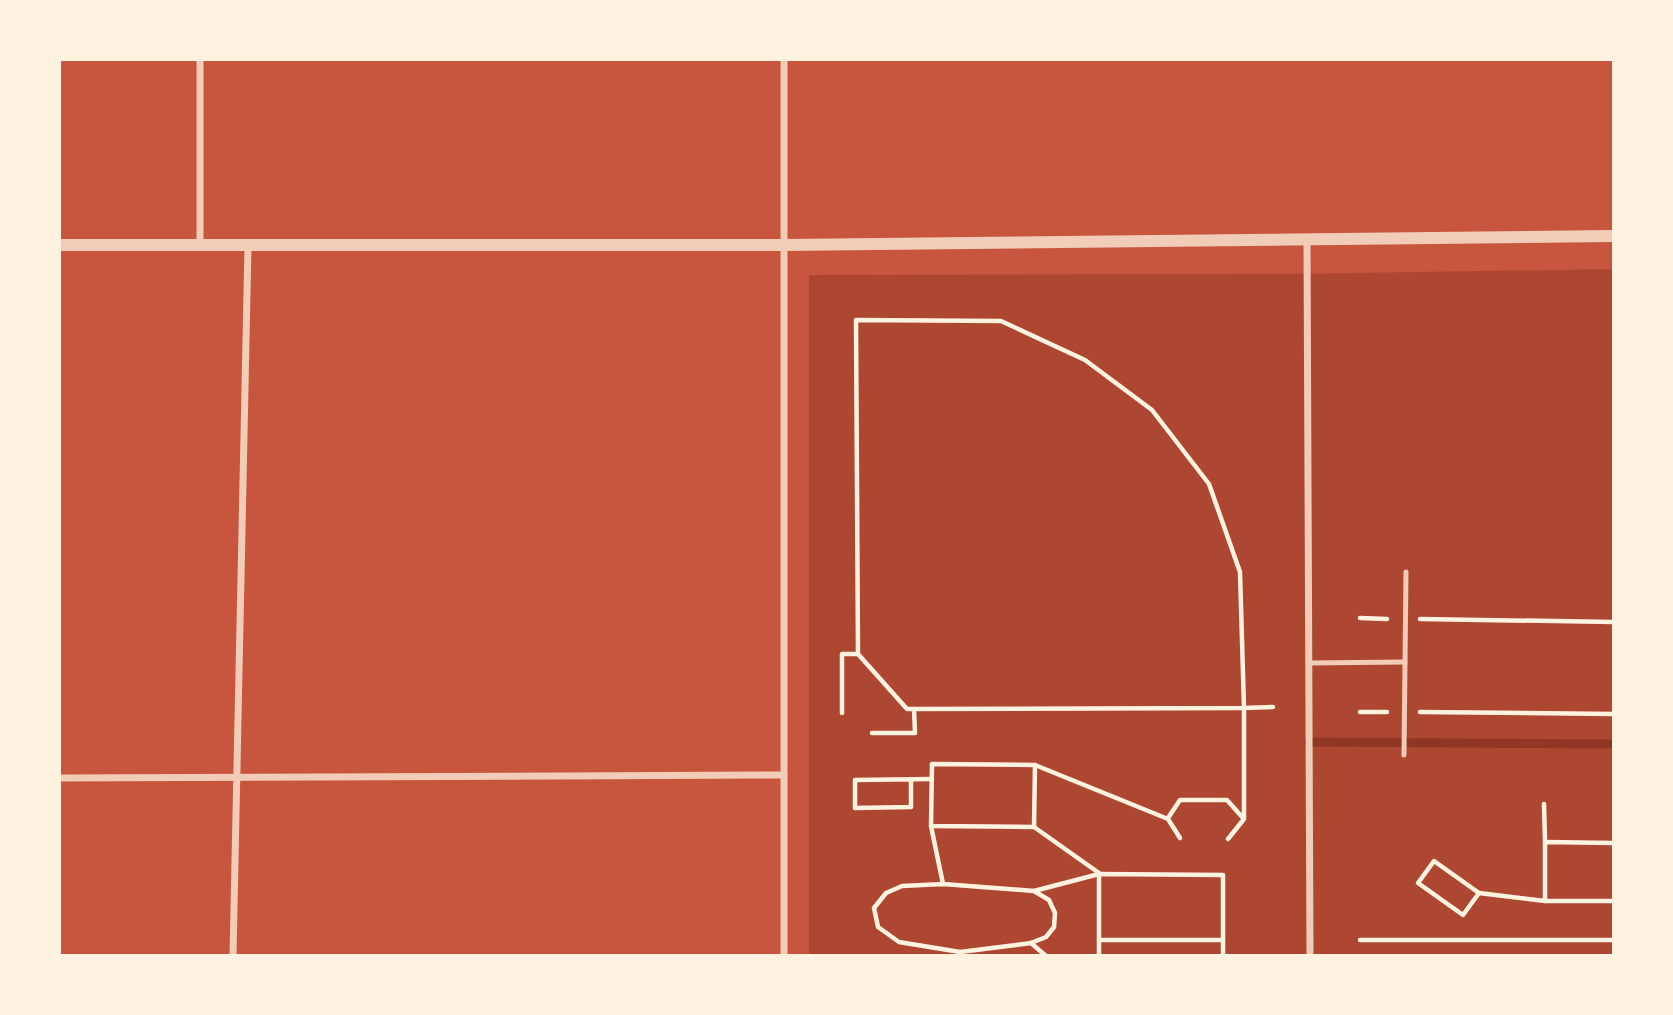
<svg xmlns="http://www.w3.org/2000/svg" width="1673" height="1015" font-family="Poppins,sans-serif">
<rect width="100%" height="100%" fill="#c8553d"/>
<!-- green -->
<path fill="#ae4732" d="M1613,269V955H809V275L1292,274Z"/>
<g fill="none" stroke-linecap="round" stroke-linejoin="round">
<!-- stream -->
<path stroke="#8f3625" stroke-width="9" d="M1309,742L1614,744"/>
<!-- path -->
<g stroke="#fff3e0" stroke-width="4.5">
<path d="M856,320L1001,321L1085,360L1152,410L1209,484L1240,572L1244,708L907,709L858,654Z"/>
<path d="M1360,618L1387,619"/>
<path d="M1420,619L1614,622"/>
<path d="M1360,712H1387"/>
<path d="M1420,712L1614,714"/>
<path d="M842,713V654H858"/>
<path d="M872,733H915L914,709"/>
<path d="M932,764L1035,765L1034,827L931,826Z"/>
<path d="M1035,765L1168,819L1180,838"/>
<path d="M911,780V807L855,808V780L932,779"/>
<path d="M1544,804L1545,842"/>
<path d="M1168,818L1180,800H1227L1243,818"/>
<path d="M931,826L943,884"/>
<path d="M1034,827L1099,873"/>
<path d="M1228,839L1244,819V708L1273,707"/>
<path d="M1434,861L1479,893L1463,915L1418,883Z"/>
<path d="M1099,874V956"/>
<path d="M943,884L1034,891L1049,900L1055,913L1054,927L1046,937L1031,943L960,952L899,942L878,927L874,908L886,893L902,886Z"/>
<path d="M1034,891L1099,874L1223,875V956"/>
<path d="M1479,893L1545,901H1614"/>
<path d="M1545,901V842L1614,843"/>
<path d="M1099,940H1223"/>
<path d="M1360,940H1614"/>
<path d="M1031,943L1046,956"/>
</g>
<!-- service -->
<g stroke="#f1ccb7" stroke-width="5">
<path d="M1308,663L1405,662"/>
<path d="M1404,755L1406,572"/>
</g>
<!-- minor -->
<g stroke="#f1ccb7" stroke-width="7">
<path d="M200,60V245"/>
<path d="M784,60V956"/>
<path d="M1307,240L1310,956"/>
<path d="M60,778L784,775"/>
<path d="M233,956L248,246"/>
</g>
<!-- tertiary -->
<path stroke="#f1ccb7" stroke-width="12" d="M60,245H784L1614,236"/>
</g>
<!-- border -->
<rect width="1673" height="1015" fill="none" stroke="#fff3e0" stroke-width="122"/>
</svg>
